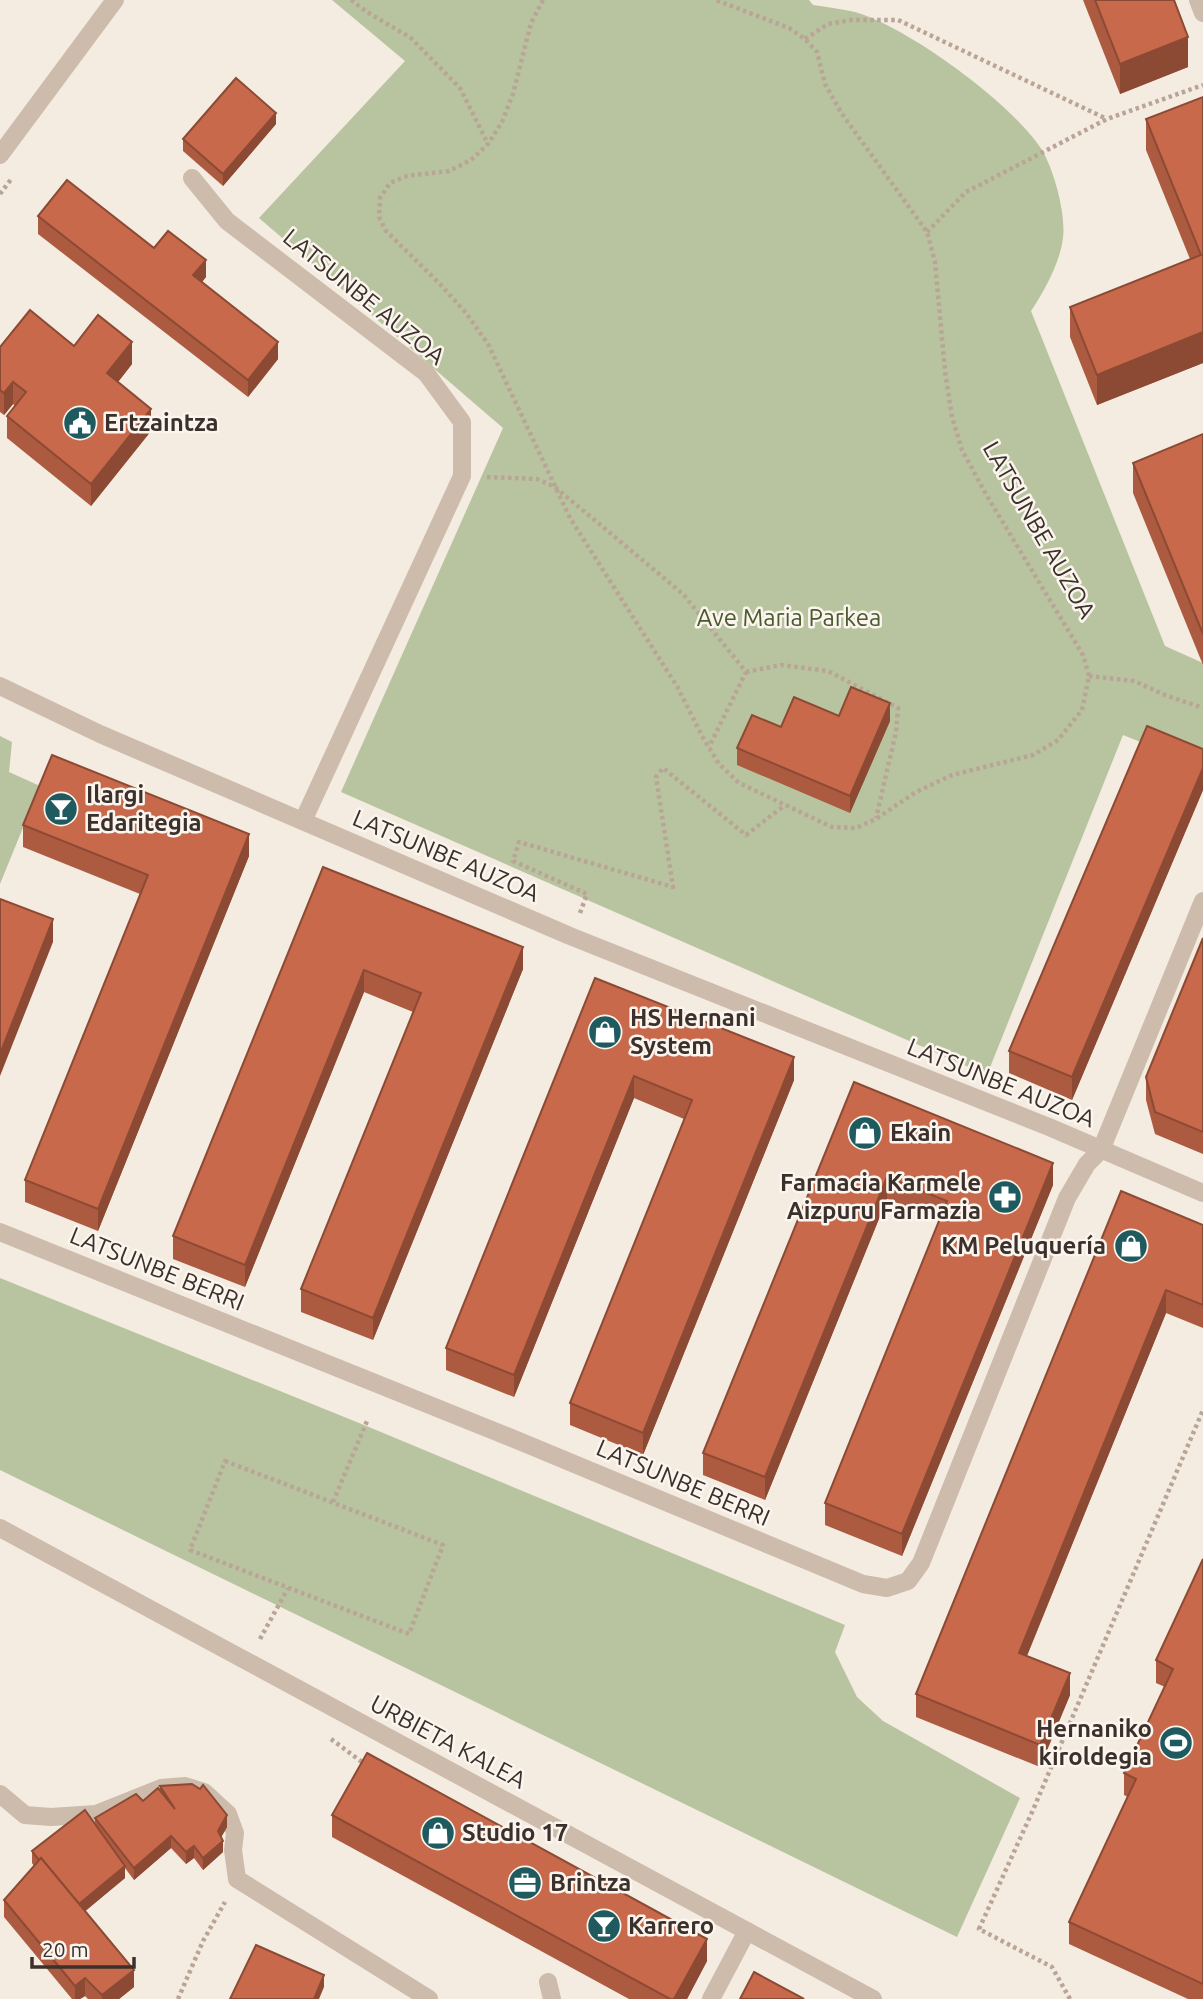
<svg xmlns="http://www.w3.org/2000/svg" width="1203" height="1999" font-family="Ubuntu,sans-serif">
<rect width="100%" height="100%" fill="#f4ebe1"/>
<!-- green -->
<g fill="#b8c4a0">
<path d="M332,0H809L813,5C827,7 842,9 855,12C908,27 1013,104 1042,150C1054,170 1066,214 1063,238C1060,262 1045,290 1031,311L1165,646L1203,663V767L1123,735L987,1075L341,792L503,428L259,218L405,61Z"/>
<path d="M0,736L12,742L9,772L40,786L0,884Z"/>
<path d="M0,1278L364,1425L845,1625L835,1652L857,1697L883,1721L1020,1798L957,1937L0,1470Z"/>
</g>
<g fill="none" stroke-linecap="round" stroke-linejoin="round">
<!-- path -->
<g stroke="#b9a596" stroke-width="4.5" stroke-dasharray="3.5 3.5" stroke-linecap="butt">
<path d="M351,0L367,12L411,38L460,88L488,144"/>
<path d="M543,0L531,23L513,94L502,122L488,144L471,160L449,171L407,176L390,183L380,198L379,217L386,231L440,284L466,313L488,344L570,518L678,688L702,736L719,764L739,783L832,827L856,828L876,819L916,792L952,775L1033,755L1058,740L1082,710L1089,676L1083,655L987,496L962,450L952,417L945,371L935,262L927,232L842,114L825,84L817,52L805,39L789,28L716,0"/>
<path d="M805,39L828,24L852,20H898L1107,119"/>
<path d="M0,194L12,178"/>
<path d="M927,232L966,192L1107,119L1203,85"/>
<path d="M487,477L537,479L555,487L683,594L746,672L709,747"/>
<path d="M746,672L781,665L828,671L898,708L896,732L876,818"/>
<path d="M1089,676L1134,681L1165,695L1203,708"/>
<path d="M580,913L587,894L513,861L519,842L673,887L656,777L663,768L746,835L785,805"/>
<path d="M225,1461L443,1545L409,1634L190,1550Z"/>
<path d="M333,1502L367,1421"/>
<path d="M260,1639L288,1588"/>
<path d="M331,1739L366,1765"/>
<path d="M178,1999L203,1941L225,1902"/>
<path d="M1070,1999L1052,1967L979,1929L1033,1810L1203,1410"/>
</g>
<!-- minor -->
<g stroke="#cdbbac" stroke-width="18">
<path d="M1198,0L1203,13"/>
<path d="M0,155L115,0"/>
<path d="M192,178L227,221L426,373L462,422V476L303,821"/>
<path d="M0,686L100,734L570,936L1049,1127L1203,1193"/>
<path d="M0,1232L519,1441L863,1584L887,1588L908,1581L921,1563L1067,1198L1087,1164L1101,1150L1203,901"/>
<path d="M0,1528L873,1999"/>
<path d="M0,1794L25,1815L51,1817L96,1814L161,1788L185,1786L204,1792L228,1814L235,1833L233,1850L237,1879L429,1999"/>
<path d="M548,1982L552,1999"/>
<path d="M711,1999L747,1931"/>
</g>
</g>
<!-- wall -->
<g fill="#ac5a40">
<path d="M1083,0H1174L1188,67L1120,94Z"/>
<path d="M1203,97V363L1097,405L1070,337V307L1190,259L1146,150V119Z"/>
<path d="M276,124L223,186L183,151V139Z"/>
<path d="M38,216L154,248L206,277L202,282L278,359L248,397L38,234Z"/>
<path d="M74,346L132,364L118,382L151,431L91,506L7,438V416L15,406L13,404L4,415L0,412V347Z"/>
<path d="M1203,434V665L1133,493V463Z"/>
<path d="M839,716L890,721L850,813L737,765V748L781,727Z"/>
<path d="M1203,749V790L1072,1100L1009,1073V1051Z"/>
<path d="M23,825L249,856L98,1231L25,1202V1180L140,894L23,847Z"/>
<path d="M323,867L523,969L373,1340L301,1312V1289L413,1012L364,992L245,1287L173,1259V1236Z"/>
<path d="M1203,938V1154L1155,1134L1146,1100V1077Z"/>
<path d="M595,978L794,1080L643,1455L570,1425V1403L684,1119L634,1098L514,1397L446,1370V1348Z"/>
<path d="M854,1082L1053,1185L902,1556L825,1525V1503L940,1220L887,1199L765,1500L703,1475V1453Z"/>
<path d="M1203,1225V1328L1166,1313L1027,1656L1070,1695L1040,1767L916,1717V1694Z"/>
<path d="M1203,1559V1999H1188L1069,1944V1922L1128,1797L1124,1795V1773L1165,1687L1156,1683V1660Z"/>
<path d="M160,1786L227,1827L221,1837L223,1852L203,1870L194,1858L186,1864L171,1848L134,1880L125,1868V1878L85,1911L134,1987L119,1999H88L85,1996L80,1999H72L4,1917V1900L34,1866L32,1863V1851L95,1825V1818L143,1801L160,1791Z"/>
<path d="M332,1815L707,1961L687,1999H629L332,1837Z"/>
</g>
<!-- shaded-wall -->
<g fill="#8c4a34">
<path d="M1188,37V67L1120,94V64Z"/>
<path d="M276,113V124L223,186V174Z"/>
<path d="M206,260V277L193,293V275Z"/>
<path d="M1203,332V363L1097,405V375Z"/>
<path d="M132,342V364L107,396V373Z"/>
<path d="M278,342V359L248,397V380Z"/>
<path d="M13,382V404L4,415V393Z"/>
<path d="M151,409V431L91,506V484Z"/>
<path d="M890,703V721L850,813V796Z"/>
<path d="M1203,768V790L1072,1100V1077Z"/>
<path d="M249,834V856L98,1231V1209Z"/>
<path d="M53,919V942L0,1076V1054Z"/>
<path d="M523,947V969L373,1340V1318Z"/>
<path d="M364,970V992L245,1287V1265Z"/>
<path d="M794,1057V1080L643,1455V1433Z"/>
<path d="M634,1076V1098L514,1397V1375Z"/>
<path d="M1053,1163V1185L902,1556V1534Z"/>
<path d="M887,1177V1199L765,1500V1477Z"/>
<path d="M1166,1290V1313L1019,1675V1653Z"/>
<path d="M1070,1673V1695L1040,1767V1745Z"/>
<path d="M227,1815V1827L218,1843V1831Z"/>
<path d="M171,1836V1848L134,1880V1868Z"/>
<path d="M223,1841V1852L203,1870V1858Z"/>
<path d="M194,1846V1858L186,1864V1852Z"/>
<path d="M125,1866V1878L77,1918V1907Z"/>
<path d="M707,1939V1961L687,1999H674Z"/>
<path d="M134,1970V1987L119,1999H102V1995Z"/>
<path d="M324,1975V1987L319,1999H314Z"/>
<path d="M85,1978V1996L80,1999H75V1986Z"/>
</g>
<!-- building -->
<g fill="#c8694b" stroke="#8c4a34" stroke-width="2">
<path d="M1095,0H1174L1188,37L1120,64Z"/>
<path d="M236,78L276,113L223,174L183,139Z"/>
<path d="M1203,97V332L1097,375L1070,307L1201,255L1146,119Z"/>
<path d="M67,180L154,248L168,231L206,260L193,275L278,342L248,380L38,216Z"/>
<path d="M30,310L74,346L98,315L132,342L107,373L151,409L91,484L7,416L26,392L13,382L4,393L0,390V347Z"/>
<path d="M1203,434V634L1133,463Z"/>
<path d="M851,687L890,703L850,796L737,748L752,715L781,727L794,697L839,716Z"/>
<path d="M1147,726L1203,749V768L1072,1077L1009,1051Z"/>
<path d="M52,755L249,834L98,1209L25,1180L148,875L23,825Z"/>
<path d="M323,867L523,947L373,1318L301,1289L421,993L364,970L245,1265L173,1236Z"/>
<path d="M0,899L53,919L0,1054Z"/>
<path d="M1203,938V1132L1155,1112L1146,1077Z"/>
<path d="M595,978L794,1057L643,1433L570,1403L692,1100L634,1076L514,1375L446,1348Z"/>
<path d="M854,1082L1053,1163L902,1534L825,1503L947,1201L887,1177L765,1477L703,1453Z"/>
<path d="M1121,1191L1203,1225V1305L1166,1290L1019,1653L1070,1673L1040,1745L916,1694Z"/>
<path d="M1203,1559V1984L1069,1922L1136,1779L1124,1773L1173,1669L1156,1660Z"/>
<path d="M367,1753L707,1939L674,1999H670L332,1815Z"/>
<path d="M192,1784L200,1789L203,1785L227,1815L218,1831L223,1841L203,1858L194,1846L186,1852L171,1836L134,1868L95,1818L136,1794L143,1801L158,1788L175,1809L160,1786Z"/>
<path d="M85,1810L125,1866L79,1904L41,1858L39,1860L32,1851Z"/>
<path d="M41,1858L134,1970L102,1995L85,1978L75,1986L4,1900Z"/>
<path d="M256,1945L324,1975L314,1999H230Z"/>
<path d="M754,1972L804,1999H740Z"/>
</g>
<!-- icons -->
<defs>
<g id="civic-disc" transform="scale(1.75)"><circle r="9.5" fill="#1f5a5e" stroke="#fbf5ee"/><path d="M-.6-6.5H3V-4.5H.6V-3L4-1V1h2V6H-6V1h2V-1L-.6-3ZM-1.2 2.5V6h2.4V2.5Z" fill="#fff"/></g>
<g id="bar-disc" transform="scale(1.75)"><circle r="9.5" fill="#1f5a5e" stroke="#fbf5ee"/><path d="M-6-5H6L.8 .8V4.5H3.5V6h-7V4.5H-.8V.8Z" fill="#fff"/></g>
<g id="shop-disc" transform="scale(1.75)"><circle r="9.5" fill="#1f5a5e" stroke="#fbf5ee"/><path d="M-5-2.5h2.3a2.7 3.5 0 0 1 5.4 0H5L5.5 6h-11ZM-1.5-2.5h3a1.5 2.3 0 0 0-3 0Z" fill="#fff"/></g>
<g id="pharmacy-disc" transform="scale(1.75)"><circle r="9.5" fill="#1f5a5e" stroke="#fbf5ee"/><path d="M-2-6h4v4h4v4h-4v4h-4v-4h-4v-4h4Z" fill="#fff"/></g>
<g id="stadium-disc" transform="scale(1.75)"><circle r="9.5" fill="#1f5a5e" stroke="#fbf5ee"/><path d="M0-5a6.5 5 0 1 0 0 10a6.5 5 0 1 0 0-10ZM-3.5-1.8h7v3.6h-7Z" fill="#fff"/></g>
<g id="office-disc" transform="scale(1.75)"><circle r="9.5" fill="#1f5a5e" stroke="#fbf5ee"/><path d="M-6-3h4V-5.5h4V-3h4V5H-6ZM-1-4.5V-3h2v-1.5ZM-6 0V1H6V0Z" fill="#fff"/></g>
</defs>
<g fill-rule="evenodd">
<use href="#civic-disc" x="80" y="423"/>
<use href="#bar-disc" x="61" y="809"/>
<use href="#shop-disc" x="605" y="1032"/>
<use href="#shop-disc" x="865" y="1133"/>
<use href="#pharmacy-disc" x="1005" y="1197"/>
<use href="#shop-disc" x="1131" y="1246"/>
<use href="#stadium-disc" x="1176" y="1743"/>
<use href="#shop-disc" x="438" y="1833"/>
<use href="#office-disc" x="525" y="1883"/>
<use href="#bar-disc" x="604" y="1926"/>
</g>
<g text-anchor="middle" stroke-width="5" stroke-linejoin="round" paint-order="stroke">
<!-- street labels -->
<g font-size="24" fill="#3b302b" stroke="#fbf5ee">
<text transform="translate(364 297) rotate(39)" y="8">LATSUNBE AUZOA</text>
<text transform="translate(1039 530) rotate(60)" y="8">LATSUNBE AUZOA</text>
<text transform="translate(446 856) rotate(23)" y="8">LATSUNBE AUZOA</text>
<text transform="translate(1001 1083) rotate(22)" y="8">LATSUNBE AUZOA</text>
<text transform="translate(157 1269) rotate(22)" y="8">LATSUNBE BERRI</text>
<text transform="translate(683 1483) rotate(23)" y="8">LATSUNBE BERRI</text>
<text transform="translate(448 1742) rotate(28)" y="8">URBIETA KALEA</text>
</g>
<!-- poi labels -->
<g font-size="24" font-weight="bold" fill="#3b302b" stroke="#fbf5ee" text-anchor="start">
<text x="104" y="431">Ertzaintza</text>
<text x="86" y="803">Ilargi<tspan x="86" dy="28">Edaritegia</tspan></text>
<text x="630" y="1026">HS Hernani<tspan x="630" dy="28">System</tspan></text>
<text x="890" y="1141">Ekain</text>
<text x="981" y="1191" text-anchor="end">Farmacia Karmele<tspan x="981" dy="28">Aizpuru Farmazia</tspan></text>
<text x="1106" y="1254" text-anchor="end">KM Peluquería</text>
<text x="1152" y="1737" text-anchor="end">Hernaniko<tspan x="1152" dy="28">kiroldegia</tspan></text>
<text x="462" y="1841">Studio 17</text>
<text x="550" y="1891">Brintza</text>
<text x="628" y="1934">Karrero</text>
</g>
<!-- park labels -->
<g font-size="24" fill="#4a5a2e" stroke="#fbf5ee">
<text x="789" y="626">Ave Maria Parkea</text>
</g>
</g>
<!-- scale -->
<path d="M32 1957v10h102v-10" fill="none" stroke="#3b302b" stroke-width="3.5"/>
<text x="42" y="1957" font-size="21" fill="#3b302b" stroke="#fbf5ee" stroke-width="5" paint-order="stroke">20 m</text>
</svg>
